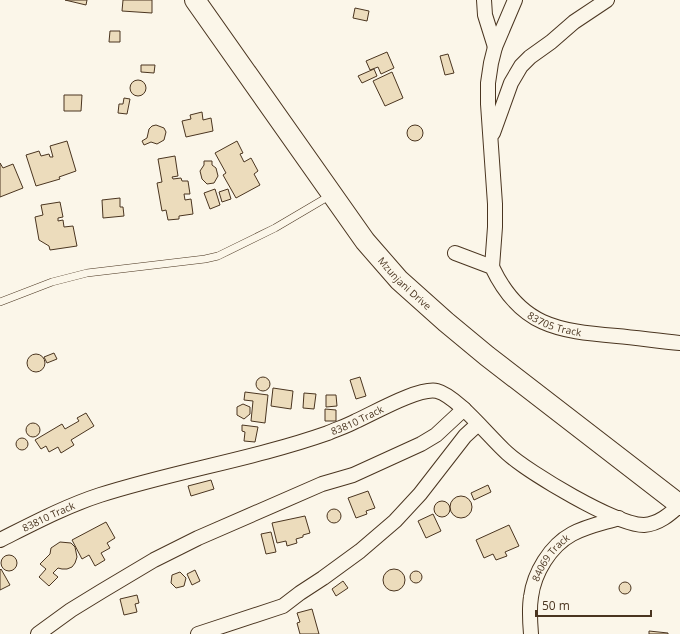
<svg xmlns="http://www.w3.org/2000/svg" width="680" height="634" font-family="'Open Sans',sans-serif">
<rect width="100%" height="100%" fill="#fbf6e9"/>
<!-- building -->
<g fill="#ecdcbc" stroke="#4a3520">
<path d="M65,0H87L86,5Z"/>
<path d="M123,0H152V13L122,11Z"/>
<path d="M355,8L369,11L367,21L353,18Z"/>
<path d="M110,31H120V42H109Z"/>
<path d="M387,52L394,68L381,74L378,67L370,70L366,61Z"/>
<path d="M448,54L454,73L445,75L440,56Z"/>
<path d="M141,65H155L154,73L141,72Z"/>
<path d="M374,69L377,76L362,83L358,76Z"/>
<path d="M392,72L403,98L385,106L373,81Z"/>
<circle cx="138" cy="88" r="8"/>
<path d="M64,95H82L81,111H64Z"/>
<path d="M124,98L130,99L127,114L118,113L119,104H123Z"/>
<path d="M202,112L203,120L211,118L213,131L186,137L182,121L191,119L190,115Z"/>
<circle cx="415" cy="133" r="8"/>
<path d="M156,125L164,128L166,132L164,140L157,144L151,142L144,145L142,141L147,138L149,129L152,126Z"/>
<path d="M67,141L76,171L59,177L60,179L36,186L26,155L39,151L41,156L49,154L50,157H53L50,146Z"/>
<path d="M237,141L243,153L240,154L244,162L251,158L258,171L254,174L260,185L236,198L223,175L226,173L215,153Z"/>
<path d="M175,156L178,176L172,177L173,179L181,178L182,181H188L190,194H184L185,200L191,199L193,214L179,216V219L168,220L166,210L162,211L157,183L162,182L158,159Z"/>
<path d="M204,161H212V165L216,168L218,176L214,183L207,184L202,179L200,171L204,165Z"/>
<path d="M0,163L3,168L13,164L23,188L0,197Z"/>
<path d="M215,189L220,205L210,209L204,193Z"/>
<path d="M228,189L231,199L222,202L219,192Z"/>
<path d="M120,198V207H123L124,216L103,218L102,200Z"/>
<path d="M60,202L63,217L58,218V221L63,220L64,227L73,226L77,246L50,250L49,246L39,240L35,217L43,215L41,205Z"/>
<path d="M54,353L57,359L47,363L44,357Z"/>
<circle cx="36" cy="363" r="9"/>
<path d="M360,377L366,396L356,399L350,380Z"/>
<circle cx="263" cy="384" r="7"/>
<path d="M273,388L293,391L291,409L271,406Z"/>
<path d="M245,392L268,395L265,423L251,421L253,401L244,400Z"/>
<path d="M304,393L316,394L314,409L303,408Z"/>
<path d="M326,395H336L337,406L326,407Z"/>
<path d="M243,404L250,407V414L244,419L237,415V407Z"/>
<path d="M325,409L336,410V421H325Z"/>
<path d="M86,413L94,426L71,440L74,445L61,453L58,447L49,452L46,446L41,449L35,440L62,424L65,429L79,421L77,418Z"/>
<circle cx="33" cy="430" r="7"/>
<path d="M242,425L258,427L255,442L244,441L245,432L242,431Z"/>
<circle cx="22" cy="444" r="6"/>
<path d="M211,480L214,489L191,496L188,486Z"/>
<path d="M488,485L491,492L474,500L471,493Z"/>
<path d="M368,491L375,508L366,511L367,514L356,518L348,498Z"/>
<circle cx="461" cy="507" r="11"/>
<circle cx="442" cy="509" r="8"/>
<circle cx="334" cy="516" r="7"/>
<path d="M433,514L441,531L426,538L418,521Z"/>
<path d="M305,516L310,533L303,535V537L296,539L297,543L287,546L286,541L277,543L272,523Z"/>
<path d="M106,522L115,538L107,543L110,548L101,553L105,560L95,566L89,555L82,559L72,540Z"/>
<path d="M509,525L519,546L505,552L507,556L496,560L493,554L484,558L476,540Z"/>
<path d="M271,532L276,552L266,554L261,534Z"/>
<path d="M60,542L71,543L75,547L77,557L75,563L72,567L67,569H62L58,568L53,573L58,577L49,586L39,577L46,569L40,564L50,554L51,548Z"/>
<circle cx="9" cy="563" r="8"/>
<circle cx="394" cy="580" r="11"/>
<path d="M1,569L10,585L0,590V570Z"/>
<path d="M195,570L200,581L192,585L187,574Z"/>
<circle cx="416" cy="577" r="6"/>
<path d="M180,572L186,578L184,586L176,588L171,583L172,575Z"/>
<path d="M343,581L348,588L336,596L332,589Z"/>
<circle cx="625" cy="588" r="6"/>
<path d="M137,595L139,603L135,604L137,612L124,615L120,599Z"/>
<path d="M312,609L319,634H300L297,623L300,622L297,613Z"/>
<path d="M649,631L668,633V634H649Z"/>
</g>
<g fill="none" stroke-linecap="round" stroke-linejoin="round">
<!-- lane casing -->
<g stroke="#4a3520" stroke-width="8">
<path id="lane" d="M0,302L52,282L87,273L205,259L218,256L275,228L331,195"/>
</g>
<!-- street casing -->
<g stroke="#4a3520" stroke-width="16">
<g id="street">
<path d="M484,0L485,15L495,47"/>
<path d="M493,133L511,83L521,66L530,57L551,42L574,22L607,0"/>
<path id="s1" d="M455,253L492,267C520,326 557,331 617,336C638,338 659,341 680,343"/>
<path d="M492,267L495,227V204L488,104V83L491,63L495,47L515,0"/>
<path id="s2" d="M0,540C32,524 66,506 100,495C175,471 254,459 328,433C337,429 347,426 356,421C374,413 419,387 437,391C457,396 490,438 507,453C529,473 616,525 644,525C659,524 670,514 680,505"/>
<path d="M38,634L71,610L102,591L154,560L198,538L322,484L353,475L421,444L436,435L464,409"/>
<path d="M198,634L283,606L300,593L323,578L360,551L395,521L420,494L465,436L478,424"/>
<path id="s3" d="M531,634C530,622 529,609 531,597C534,573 550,546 572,534C587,526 603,523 619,518"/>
</g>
</g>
<!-- secondary casing -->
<g stroke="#4a3520" stroke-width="22">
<g id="secondary">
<path id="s4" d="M195,0L365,241L399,280L446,322L487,356L680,505"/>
</g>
</g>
<!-- lane -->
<use href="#lane" stroke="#fbf6e9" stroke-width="7"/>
<!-- street -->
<use href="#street" stroke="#fbf6e9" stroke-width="14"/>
<!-- secondary -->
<use href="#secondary" stroke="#fbf6e9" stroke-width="20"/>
</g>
<g text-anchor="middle" stroke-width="3" stroke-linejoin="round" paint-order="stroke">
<!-- street labels -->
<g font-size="10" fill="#4a3520" stroke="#fbf6e9">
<text dy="4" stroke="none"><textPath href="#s4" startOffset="353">Mzunjani Drive</textPath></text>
<text dy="4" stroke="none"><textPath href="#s1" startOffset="128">83705 Track</textPath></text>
<text dy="4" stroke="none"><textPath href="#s2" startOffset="378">83810 Track</textPath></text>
<text dy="4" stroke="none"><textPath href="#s2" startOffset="54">83810 Track</textPath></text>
<text dy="4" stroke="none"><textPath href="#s3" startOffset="82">84069 Track</textPath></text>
</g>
</g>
<!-- scale -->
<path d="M536 610v6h115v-6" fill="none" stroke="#4a3520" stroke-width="2"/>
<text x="542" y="610" font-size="12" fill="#4a3520" stroke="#fbf6e9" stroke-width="3" paint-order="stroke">50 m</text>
</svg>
